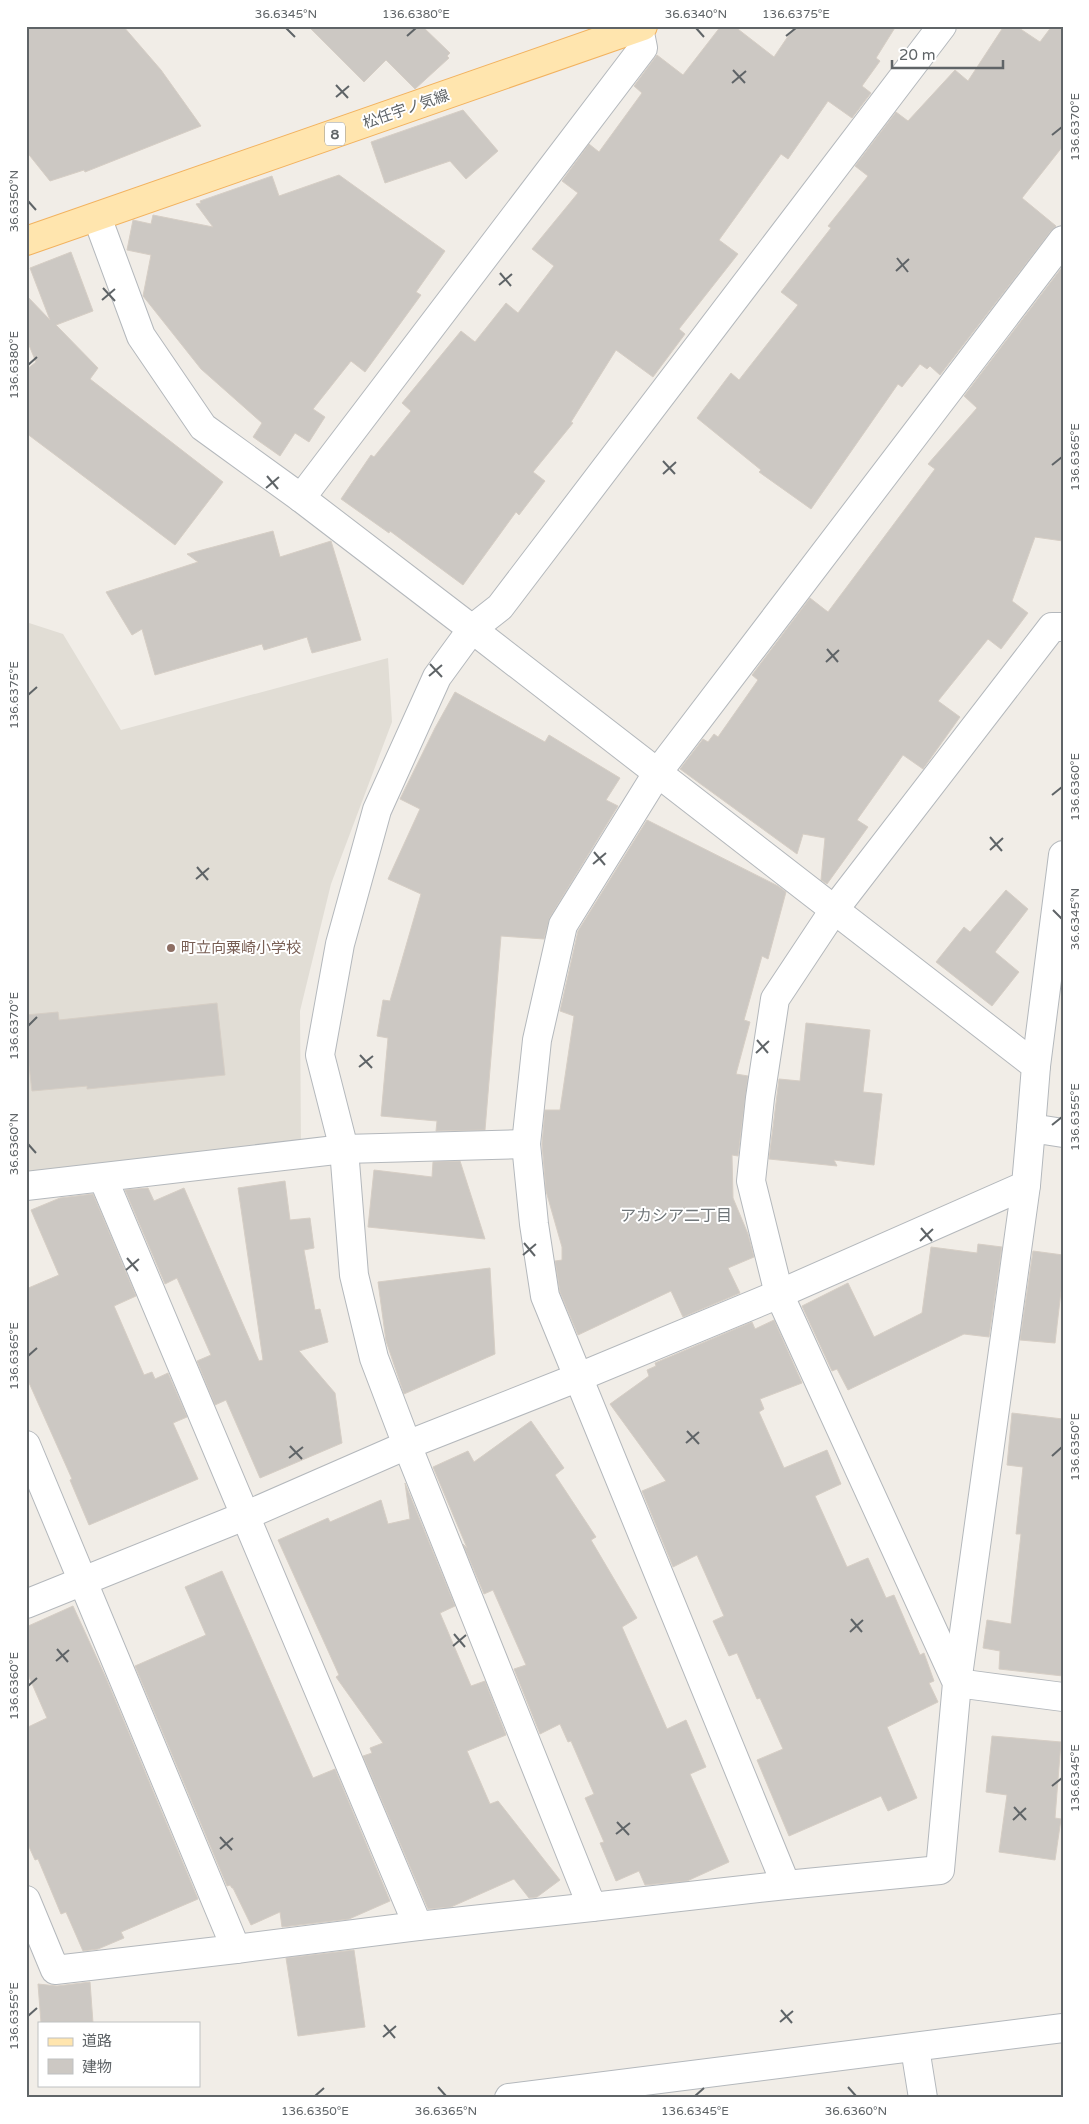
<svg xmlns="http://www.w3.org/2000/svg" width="1089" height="2124" font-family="'Varela Round','Noto Sans JP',sans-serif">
<rect width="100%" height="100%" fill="#f1ede7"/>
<!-- education -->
<path fill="#e1ddd5" d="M26,622L63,634L121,730L388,658L392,722L331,884L300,1011L301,1146L26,1174Z"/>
<!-- building -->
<g fill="#ccc8c3" stroke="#d6cec5">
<path d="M26,26H123L161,70L201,126L85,172L84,170L50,181L26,151Z"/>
<path d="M308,26H422L450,53L447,56L449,58L415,89L386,60L364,82Z"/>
<path d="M721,26H734L774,57L795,26H896L876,58L880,61L862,86L871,93L852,118L828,101L788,159L781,154L719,240L738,254L679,329L685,334L653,377L616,350L571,422L573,423L533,472L545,481L519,515L516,512L463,585L390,531L389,533L341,499L371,455L374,457L411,411L402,403L461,331L475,342L506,303L518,313L554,266L532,249L578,193L562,181L589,144L599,152L642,93L634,86L657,55L683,75Z"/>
<path d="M1004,26H1016L1040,42L1052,26H1063V146L1022,198L1056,226L1051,231L940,375L930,366L927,369L920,364L902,387L898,384L811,509L759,472L761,470L697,418L731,373L739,380L798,305L781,292L831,228L828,226L868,176L855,166L896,112L908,121L955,70L968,81Z"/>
<path d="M463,110L498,151L466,179L450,161L385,183L371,142Z"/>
<path d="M339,175L445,251L416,292L421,295L365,372L351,361L313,409L325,417L309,442L295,433L280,456L253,437L262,423L201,369L143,296L151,255L127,250L133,220L151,224L153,215L213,227L196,204L201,203L200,201L272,176L279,196Z"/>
<path d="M71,252L93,311L56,325L98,368L90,379L223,482L175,545L26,433V370L36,362L26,338V295L50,320L30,268Z"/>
<path d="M1063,266V541L1035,537L1012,601L1028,613L1001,649L988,639L938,701L960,717L923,769L903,755L857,820L868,827L827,884L821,880L825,838L803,834L797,854L680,769L703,739L708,742L714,734L718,737L758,680L752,675L810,598L828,612L935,469L928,464L977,408L964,396Z"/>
<path d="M273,531L280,557L331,541L361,640L312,653L307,637L264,650L262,644L155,675L142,629L132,635L106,592L198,562L187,554Z"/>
<path d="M455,692L545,742L549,735L620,778L606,800L618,806L550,917L544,939L501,936L485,1130L436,1131L437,1121L381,1116L388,1038L377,1036L383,1000L390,1001L421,894L388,879L420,809L400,799L435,728Z"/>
<path d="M647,820L778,886L786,892L768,959L762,956L744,1020L750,1022L736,1074L748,1076L738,1156L732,1155L733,1198L748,1234L754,1257L728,1268L740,1293L683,1317L671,1291L578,1335L560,1292L555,1261L562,1260V1247L546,1191L542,1144L545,1110H560L574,1016L560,1011L578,931Z"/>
<path d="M1006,890L1028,909L995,952L1019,972L992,1006L936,962L964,927L970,932Z"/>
<path d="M217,1003L225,1075L87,1089V1086L32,1091L26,1040V1015L58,1012L59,1020Z"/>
<path d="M806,1023L870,1030L863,1092L882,1094L874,1165L834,1160L837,1166L769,1159L779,1079L800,1081Z"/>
<path d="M460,1161L485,1239L368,1227L374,1170L432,1177L433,1162Z"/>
<path d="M285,1181L290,1220L310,1218L314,1248L304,1250L315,1310L320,1309L328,1342L299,1351L335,1393L342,1443L260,1478L226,1400L215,1405L197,1361L211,1355L177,1278L165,1284L125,1190L148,1188L154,1201L184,1188L259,1361L263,1360L238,1188Z"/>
<path d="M93,1194L136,1296L114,1306L144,1375L152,1372L155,1379L168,1373L187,1417L173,1423L198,1479L89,1525L70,1480L72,1479L26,1376V1289L59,1275L31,1210L60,1198Z"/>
<path d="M978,1244L1002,1247L989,1337L964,1334L848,1390L837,1369L832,1371L802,1306L848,1283L874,1337L922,1313L931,1247L977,1253Z"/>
<path d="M1033,1251L1063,1255V1274L1055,1343L1020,1340Z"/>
<path d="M490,1268L495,1354L404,1394L386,1341L378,1282Z"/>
<path d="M774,1320L802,1383L760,1399L764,1409L759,1412L784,1468L827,1450L841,1484L815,1496L847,1567L868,1558L886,1598L894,1595L920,1655L924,1653L934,1681L929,1683L938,1702L887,1727L917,1798L888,1811L881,1796L789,1836L757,1760L783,1749L760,1698L757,1699L737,1653L729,1656L713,1621L724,1616L697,1555L673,1567L642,1491L666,1481L610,1404L649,1376L647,1370L656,1366L655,1363L752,1322L755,1329Z"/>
<path d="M1012,1413L1063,1419V1676L999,1669L1000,1651L983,1648L987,1620L1011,1624L1021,1534H1016L1023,1467L1007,1465Z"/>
<path d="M531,1421L564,1468L555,1475L596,1537L591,1540L637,1618L622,1627L667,1729L686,1720L706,1767L690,1774L729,1862L687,1881L645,1885L639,1871L616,1881L600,1843L604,1842L585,1798L594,1794L571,1741L568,1742L560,1724L540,1734L514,1669L526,1665L493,1590L484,1594L463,1544L467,1548L433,1467L468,1451L474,1462Z"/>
<path d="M405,1483L455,1606L440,1613L471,1686L485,1681L506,1735L467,1751L490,1804L498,1801L560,1880L537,1897L529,1898L514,1879L451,1907L428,1909L363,1756L372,1753L370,1748L383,1743L336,1677L339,1675L278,1540L328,1518L330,1522L381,1500L388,1524L410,1519Z"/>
<path d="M222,1571L313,1778L335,1769L390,1901L349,1919L282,1927L280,1912L251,1925L233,1888H232L230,1885L227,1886L135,1666L206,1635L185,1587Z"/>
<path d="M73,1606L106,1678L198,1899L121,1932L124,1938L98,1949L83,1951L66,1912L61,1914L38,1859L35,1860L26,1840V1728L47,1718L26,1670V1627Z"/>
<path d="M992,1736L1061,1742L1055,1818L1061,1819L1055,1860L999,1852L1007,1795L986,1792Z"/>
<path d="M354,1950L365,2027L298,2036L286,1958Z"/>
<path d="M90,1982L93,2023H41L38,1984L57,1986Z"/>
</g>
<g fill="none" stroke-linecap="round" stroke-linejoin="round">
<!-- minor casing -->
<g stroke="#b4b8bc" stroke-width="30">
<g id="minor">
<path d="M942,26L500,607L472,629L437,677L377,810L340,944L320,1055L344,1149L354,1275L374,1358L407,1445L592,1907L786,1885L545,1296L534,1224L526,1144L537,1040L563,925L658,772L1063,240"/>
<path d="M97,217L141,336L203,427L301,498L472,629L1036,1066L1031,1128"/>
<path d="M301,498L643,48L639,28"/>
<path d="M1036,1066L1063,855"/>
<path d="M103,1178L418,1926"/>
<path d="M1026,1185L957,1683L1063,1697"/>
<path d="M26,1186L344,1149L526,1144"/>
<path d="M26,1445L236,1949L55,1970L26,1900"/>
<path d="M26,1604L247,1515L407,1445L579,1377L779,1294L1026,1185L1031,1128L1063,1133"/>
<path d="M786,1885L940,1870L957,1683L779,1294L751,1181L760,1098L775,999L834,910L1052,627H1063"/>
<path d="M236,1949L418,1926L592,1907"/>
<path d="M915,2048L923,2098"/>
<path d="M509,2098L1063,2028"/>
</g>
</g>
<!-- major casing -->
<g stroke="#f2b25f" stroke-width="30">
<path id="major" d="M26,241L643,26"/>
</g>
<!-- minor -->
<use href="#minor" stroke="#fff" stroke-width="28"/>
<!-- major -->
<use href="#major" stroke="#ffe5ae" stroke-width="28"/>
</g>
<!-- ticks -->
<path fill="none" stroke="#5f6467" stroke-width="2" d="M286,28L295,37M696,28L704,37M407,36L416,28M786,36L796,28M733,70L745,83M732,83L746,71M336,85L348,98M336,97L349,86M1052,135L1062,127M28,201L36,210M897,258L908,272M896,271L909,259M500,273L511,286M499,285L512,274M103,288L115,301M102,300L115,289M28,365L37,357M663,461L675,474M1052,465L1062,457M663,474L676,462M267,476L278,489M266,488L279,477M827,649L838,662M826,662L839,650M430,664L442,677M429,676L442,665M28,695L37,687M1052,795L1062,787M990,837L1002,851M990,850L1003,838M594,852L605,865M593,864L606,853M197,867L208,880M196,879L209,868M1053,910L1062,919M28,1026L37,1017M757,1040L768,1053M756,1053L769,1041M360,1055L372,1068M359,1067L373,1056M1052,1125L1062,1117M28,1144L36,1153M921,1228L932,1241M920,1241L933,1229M524,1243L535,1256M523,1255L536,1244M127,1258L138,1271M126,1270L139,1259M28,1356L37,1348M687,1431L699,1444M686,1443L699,1432M290,1446L302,1459M1052,1456L1062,1447M289,1458L303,1447M851,1619L862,1632M850,1632L863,1620M454,1634L465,1647M453,1646L466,1635M57,1649L68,1662M56,1661L69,1650M28,1686L37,1678M1052,1786L1062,1778M1014,1807L1026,1820M1013,1820L1026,1808M617,1822L629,1835M616,1834L630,1823M220,1837L232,1850M220,1849L233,1838M781,2010L792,2023M28,2016L37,2008M780,2022L793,2011M384,2025L395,2038M383,2037L396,2026M438,2087L446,2096M848,2087L856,2096M315,2096L324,2088M695,2096L704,2088"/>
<!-- markers -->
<circle fill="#8d6e63" stroke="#fff" stroke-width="2" cx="171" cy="948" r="5"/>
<g text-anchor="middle" stroke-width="4" stroke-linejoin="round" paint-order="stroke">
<!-- shield labels -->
<rect fill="#fff" stroke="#8f9295" stroke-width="1" x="325" y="122.5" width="20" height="23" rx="4"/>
<g font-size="14" font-weight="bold" fill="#5f6467">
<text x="335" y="139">8</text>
</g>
<!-- street labels -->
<g font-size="15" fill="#5f6467" stroke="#fff">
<text transform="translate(406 109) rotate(-19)" y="5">松任宇ノ気線</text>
</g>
<!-- education labels -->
<g font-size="15" fill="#785e54" stroke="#fff" text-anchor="start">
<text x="181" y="953">町立向粟崎小学校</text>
</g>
<!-- neighbourhood labels -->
<g font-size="16" fill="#707679" stroke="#fff">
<text x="676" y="1221">アカシア二丁目</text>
</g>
</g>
<!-- border -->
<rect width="1089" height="2124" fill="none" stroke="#ffffff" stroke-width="55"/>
<!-- legend -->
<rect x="38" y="2022" width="162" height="65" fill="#ffffff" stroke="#bfc1c2"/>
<rect x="48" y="2038" width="25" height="8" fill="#ffe5ae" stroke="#bfc1c2"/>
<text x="82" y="2046" font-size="15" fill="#5f6467">道路</text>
<rect x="48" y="2059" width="25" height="15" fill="#ccc8c3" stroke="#bfc1c2"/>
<text x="82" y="2072" font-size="15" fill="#5f6467">建物</text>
<!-- scale -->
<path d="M892 60v8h111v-8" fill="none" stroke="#5f6467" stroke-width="2.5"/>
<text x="899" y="60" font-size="15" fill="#5f6467" stroke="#ffffff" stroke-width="4" paint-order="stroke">20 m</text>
<rect x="28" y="28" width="1034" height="2068" fill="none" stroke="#5f6467" stroke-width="2"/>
<g font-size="12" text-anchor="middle" fill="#5f6467">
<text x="286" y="18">36.6345°N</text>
<text x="416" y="18">136.6380°E</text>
<text x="696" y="18">36.6340°N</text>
<text x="796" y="18">136.6375°E</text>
<text transform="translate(1075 127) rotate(-90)" y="4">136.6370°E</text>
<text transform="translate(14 201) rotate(-90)" y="4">36.6350°N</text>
<text transform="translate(14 365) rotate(-90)" y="4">136.6380°E</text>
<text transform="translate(1075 457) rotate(-90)" y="4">136.6365°E</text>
<text transform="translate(14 695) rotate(-90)" y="4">136.6375°E</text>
<text transform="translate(1075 787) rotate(-90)" y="4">136.6360°E</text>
<text transform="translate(1075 919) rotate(-90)" y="4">36.6345°N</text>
<text transform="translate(14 1026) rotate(-90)" y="4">136.6370°E</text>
<text transform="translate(1075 1117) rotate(-90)" y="4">136.6355°E</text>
<text transform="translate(14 1144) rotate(-90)" y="4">36.6360°N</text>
<text transform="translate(14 1356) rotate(-90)" y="4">136.6365°E</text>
<text transform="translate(1075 1447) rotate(-90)" y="4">136.6350°E</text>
<text transform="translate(14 1686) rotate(-90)" y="4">136.6360°E</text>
<text transform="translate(1075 1778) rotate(-90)" y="4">136.6345°E</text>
<text transform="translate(14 2016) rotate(-90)" y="4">136.6355°E</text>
<text x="315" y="2115">136.6350°E</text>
<text x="446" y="2115">36.6365°N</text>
<text x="695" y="2115">136.6345°E</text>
<text x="856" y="2115">36.6360°N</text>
</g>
</svg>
